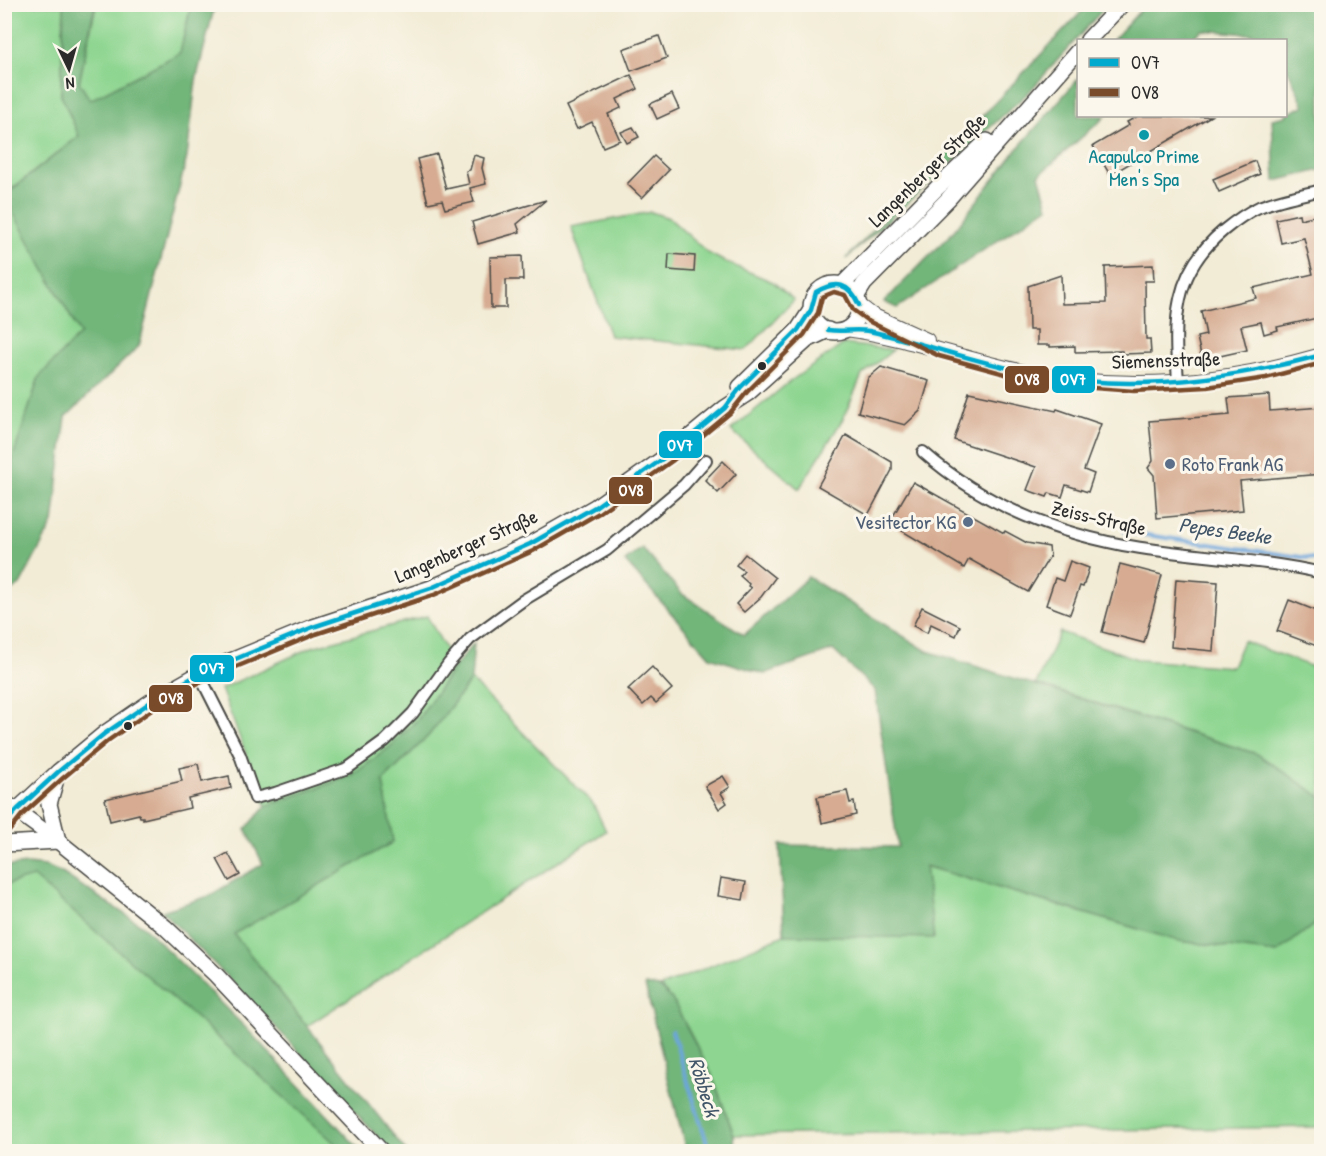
<svg xmlns="http://www.w3.org/2000/svg" width="1326" height="1156" font-family="'Patrick Hand',sans-serif">
<rect width="100%" height="100%" fill="#fbf7ec"/>
<filter id="ink" filterUnits="userSpaceOnUse"><feTurbulence type="fractalNoise" baseFrequency=".0167" numOctaves="2"/><feDisplacementMap in="SourceGraphic" scale="12" xChannelSelector="R" yChannelSelector="G"/><feConvolveMatrix kernelMatrix="1 2 1 2 8 2 1 2 1" color-interpolation-filters="sRGB"/></filter>
<filter id="wash" filterUnits="userSpaceOnUse"><feTurbulence type="fractalNoise" baseFrequency=".008" numOctaves="4" result="noise"/><feDisplacementMap in="SourceGraphic" scale="24" xChannelSelector="R" yChannelSelector="G"/><feGaussianBlur stdDeviation="1.35" result="paint"/><feColorMatrix in="noise" values="0 0 0 0 0 0 0 0 0 0 0 0 0 0 0 0 0 1.4 0 .05"/><feComposite in="paint" operator="in"/></filter>
<g filter="url(#wash)">
<rect width="100%" height="100%" fill="#f2ecd6"/>
<!-- green -->
<g fill="#8dd590" stroke="#5c805e" stroke-width="1.5">
<path d="M5,5H64L61,94L79,136L5,194Z"/>
<path d="M96,5H191L180,53L90,101L79,83Z"/>
<path d="M5,196L80,334L39,377L5,482Z"/>
<path d="M651,212L669,218L708,253L725,262L773,282L794,300L746,350L610,336L571,227Z"/>
<path d="M844,344L893,350L862,375L843,419L799,489L731,430L789,382Z"/>
<path d="M427,616L455,666L418,719L390,747L351,776L266,806L221,689L312,647Z"/>
<path d="M1060,632L1140,660L1232,667L1243,641L1321,670V797L1257,754L1036,684Z"/>
<path d="M471,680L593,804L606,831L307,1026L233,933L393,842L383,781L429,735Z"/>
<path d="M924,866L1179,941L1277,953L1321,919V1127L734,1135L712,1075L660,987L784,935L933,937Z"/>
<path d="M33,876L205,1026L346,1151L5,1152V885Z"/>
</g>
<!-- forest -->
<g fill="#72b67a" stroke="#4e7052" stroke-width="1.5">
<path d="M1298,4L1321,12V170L1275,181L1272,119L1286,116V114L1304,106L1286,65V40H1274L1272,36L1202,30L1190,40H1113L1145,5Z"/>
<path d="M64,5H95L79,82L90,100L180,53L191,5H215L196,80L187,157L139,346L66,417L53,523L20,585L5,595V482L39,377L80,334L4,196L79,136L61,95Z"/>
<path d="M1088,5H1107L1030,91L846,259Z"/>
<path d="M1078,79V116H1106L1039,175L1048,207L897,308L884,302L952,233L1018,148Z"/>
<path d="M642,548L682,594L744,635L808,577L927,651L1257,754L1321,797V919L1277,953L1179,941L925,866L934,938L784,935L780,845L898,847L875,690L833,650L764,674L710,657L625,561Z"/>
<path d="M474,643L471,680L429,735L383,781L393,842L234,934L406,1151H391L256,1006L162,911L209,896L263,864L246,829L266,806L351,776L390,747L418,719L455,666Z"/>
<path d="M27,864L46,866L62,873L143,926L246,1028L361,1151H346L339,1147L205,1026L33,877L5,885V868L10,866Z"/>
<path d="M645,985L660,987L672,999L712,1075L734,1135L735,1151H686Z"/>
</g>
<g fill="none" stroke-linecap="round" stroke-linejoin="round">
<!-- stream -->
<g stroke="#6ca5db" stroke-width="4">
<path d="M1125,532L1322,560"/>
<path d="M672,1031L707,1143L708,1152"/>
</g>
</g>
<g id="blocks">
<!-- building -->
<g fill="#d6ab91">
<path d="M659,36L667,58L631,71L623,49Z"/>
<path d="M631,75L638,89L617,99L621,108L608,114L620,140L603,147L592,122L577,129L566,106Z"/>
<path d="M672,94L679,109L657,119L650,104Z"/>
<path d="M1138,116H1211L1110,175L1093,146L1129,125L1127,122Z"/>
<path d="M633,127L639,137L627,143L621,132Z"/>
<path d="M437,154L446,189L469,184L466,171L470,170L474,155L484,158L482,168L486,184L470,188L474,202L445,209L442,200L428,203L417,159Z"/>
<path d="M654,156L669,170L642,198L627,184Z"/>
<path d="M1255,161L1260,174L1219,192L1213,179Z"/>
<path d="M546,200L517,224L520,232L478,244L472,222Z"/>
<path d="M1299,214L1300,219L1322,214V317L1277,327L1278,330L1264,334L1261,322L1241,326L1247,350L1202,360L1197,337L1206,335L1201,311L1256,298L1253,288L1313,274L1304,238L1281,243L1276,219Z"/>
<path d="M669,254L695,256L694,272L668,270Z"/>
<path d="M522,256L523,280H506V308H491L490,257Z"/>
<path d="M1153,265L1154,281H1145L1146,339H1150L1151,353L1122,354V351L1075,352V346L1050,347V345H1037V330H1029L1028,286L1061,275L1062,304L1106,303L1105,267Z"/>
<path d="M881,367L929,381L920,411L905,425L858,412L868,378Z"/>
<path d="M969,392L1056,411L1057,409L1101,424L1084,470L1094,474L1088,492L1066,485L1062,497L1049,493L1047,497L1027,490L1036,467L954,440Z"/>
<path d="M1269,395L1270,411L1322,407V474L1240,481L1243,510L1157,518L1154,475L1148,468L1153,461L1149,421L1230,415L1228,398Z"/>
<path d="M846,435L892,462V470L868,515L818,486Z"/>
<path d="M723,461L736,474L718,493L705,480Z"/>
<path d="M913,482L1004,533L1005,531L1027,543L1049,547L1050,556L1028,592L969,559L964,568L889,523Z"/>
<path d="M745,554L775,578L761,597L744,612L736,604L751,588L748,586L749,584L740,576L744,571L736,565Z"/>
<path d="M1070,561L1089,568L1083,587L1080,586L1070,614L1046,605L1055,578L1063,581Z"/>
<path d="M1120,564L1162,575L1144,643L1102,632Z"/>
<path d="M1176,579L1218,582L1213,651L1171,647Z"/>
<path d="M1289,600L1322,613V648L1277,631Z"/>
<path d="M922,607L960,626L956,636L931,624L927,633L913,626Z"/>
<path d="M652,667L672,689L656,703L651,698L643,705L628,689Z"/>
<path d="M198,764L202,782L229,776L231,788L188,798L190,808L143,819V817H140L139,814L110,821L105,799L182,781L179,768Z"/>
<path d="M723,776L730,787L721,793L727,803L719,809L705,786Z"/>
<path d="M847,791L850,803L854,802L856,815L822,823L817,797Z"/>
<path d="M228,853L240,875L229,881L217,859Z"/>
<path d="M721,878L746,882L743,900L718,896Z"/>
</g>
</g>
</g>
<g filter="url(#ink)">
<use href="#blocks" fill-opacity="0" stroke="#494845" stroke-width="1.5"/>
<g fill="none" stroke-linecap="round" stroke-linejoin="round">
<!-- minor casing -->
<g stroke="#494845" stroke-width="14">
<g id="minor">
<path d="M1178,382C1174,320 1172,273 1224,230C1235,221 1246,213 1259,207C1279,199 1301,195 1322,190"/>
<path d="M923,452C980,502 1048,531 1123,545C1189,557 1256,558 1322,573"/>
<path d="M199,674L240,755L255,798L275,793L348,768L385,741L413,713L449,663L470,639L522,601L607,550L684,485L706,460"/>
</g>
</g>
<!-- tertiary casing -->
<g stroke="#494845" stroke-width="16">
<g id="tertiary">
<path d="M859,305L872,315L927,340"/>
<path d="M846,329C907,337 964,360 1024,372C1127,392 1221,384 1322,355"/>
<path d="M4,825L17,810"/>
</g>
</g>
<!-- secondary casing -->
<g stroke="#494845" stroke-width="18">
<g id="secondary">
<path d="M1088,40L1122,4"/>
<circle cx="835" cy="308" r="24"/>
<path d="M842,285L937,188L987,141"/>
<path d="M856,297L864,284L948,199L1078,51"/>
<path d="M740,387L798,330L811,310"/>
<path d="M58,772L49,804L58,841"/>
<path d="M4,802L58,841L165,927L216,975L382,1152"/>
<path d="M17,810L58,772L104,734L155,699L199,674L313,627L431,588L530,544L595,507L668,455L725,408L748,393L807,340L828,330"/>
<path d="M4,844L58,841"/>
</g>
</g>
<!-- minor -->
<use href="#minor" stroke="#fff" stroke-width="10"/>
<!-- tertiary -->
<use href="#tertiary" stroke="#fff" stroke-width="14"/>
<!-- secondary -->
<use href="#secondary" stroke="#fff" stroke-width="15"/>
<!-- bus-1 casing -->
<g stroke="#fbf7ec" stroke-width="9">
<g id="bus-1">
<path d="M828,330C842,332 855,329 869,331C928,344 986,366 1046,376C1138,392 1232,379 1322,355"/>
<path d="M4,824L17,810L58,772L104,734L155,699L199,674L313,627L431,588L530,544L595,507L668,455L725,408L741,387L798,330L811,310L816,292C837,280 849,283 859,305"/>
</g>
</g>
<!-- bus-2 casing -->
<g stroke="#fbf7ec" stroke-width="9">
<path id="bus-2" d="M10,830L22,815L63,778L109,740L159,705L202,681L316,634L434,595L533,551L599,513L672,461L730,413L747,392L804,335L818,313L822,297L834,292L845,295L853,310L868,321L939,356L1020,378L1067,386L1134,391L1207,387L1266,378L1322,363"/>
</g>
<!-- bus-1 -->
<use href="#bus-1" stroke="#00a9ce" stroke-width="4.5"/>
<!-- bus-2 -->
<use href="#bus-2" stroke="#7a4b2a" stroke-width="4.5"/>
</g>
</g>
<!-- markers -->
<circle fill="#0f9aa8" stroke="#fbf7ec" stroke-width="2" cx="1144" cy="135" r="6"/>
<g fill="#2b2b2b" stroke="#fbf7ec" stroke-width="2">
<circle cx="762" cy="366" r="5"/>
<circle cx="128" cy="726" r="5"/>
</g>
<g fill="#5c6f8a" stroke="#fbf7ec" stroke-width="2">
<circle cx="1170" cy="464" r="6"/>
<circle cx="968" cy="522" r="6"/>
</g>
<g text-anchor="middle" stroke-width="6" stroke-linejoin="round" paint-order="stroke">
<!-- culture labels -->
<g font-size="20" fill="#0d838f" stroke="#fbf7ec">
<text x="1144" y="163">Acapulco Prime<tspan x="1144" dy="23">Men's Spa</tspan></text>
</g>
<!-- street labels -->
<g font-size="20" fill="#2b2b2b" stroke="#fbf7ec">
<text transform="translate(927 170) rotate(-44)" y="7">Langenberger Straße</text>
<text transform="translate(1166 360) rotate(-2)" y="7">Siemensstraße</text>
<text transform="translate(1099 518) rotate(13)" y="7">Zeiss-Straße</text>
<text transform="translate(466 546) rotate(-24)" y="7">Langenberger Straße</text>
</g>
<!-- service labels -->
<g font-size="20" fill="#4e5e75" stroke="#fbf7ec" text-anchor="start">
<text x="1182" y="471">Roto Frank AG</text>
<text x="956" y="529" text-anchor="end">Vesitector KG</text>
</g>
<!-- water labels -->
<g font-size="21" font-style="italic" fill="#425669" stroke="#fbf7ec">
<text transform="translate(1225 531) rotate(8)" y="7">Pepes Beeke</text>
<text transform="translate(704 1087) rotate(73)" y="7">Röbbeck</text>
</g>
</g>
<g stroke="#fbf7ec" stroke-width="2">
<rect x="1004" y="365" width="46" height="29" rx="6" fill="#7a4b2a"/>
<rect x="1051" y="365" width="45" height="29" rx="6" fill="#00a9ce"/>
<rect x="658" y="430" width="45" height="29" rx="6" fill="#00a9ce"/>
<rect x="608" y="476" width="45" height="29" rx="6" fill="#7a4b2a"/>
<rect x="189" y="654" width="46" height="29" rx="6" fill="#00a9ce"/>
<rect x="148" y="684" width="45" height="29" rx="6" fill="#7a4b2a"/>
</g>
<g font-size="16" text-anchor="middle" font-weight="bold" fill="#fff">
<text x="1027" y="385">OV8</text>
<text x="1073" y="385">OV7</text>
<text x="680" y="451">OV7</text>
<text x="631" y="496">OV8</text>
<text x="212" y="674">OV7</text>
<text x="171" y="704">OV8</text>
</g>
<!-- margin -->
<rect width="1326" height="1156" fill="none" stroke="#fbf7ec" stroke-width="24"/>
<!-- legend -->
<rect x="1077" y="39" width="210" height="78" fill="#fbf7ec" stroke="#a8a59f" stroke-width="1.5"/>
<rect x="1089" y="58" width="30" height="9" fill="#00a9ce" stroke="#a8a59f" stroke-width="1.5"/>
<text x="1131" y="69" font-size="18" fill="#2b2b2b">OV7</text>
<rect x="1089" y="88" width="30" height="9" fill="#7a4b2a" stroke="#a8a59f" stroke-width="1.5"/>
<text x="1131" y="99" font-size="18" fill="#2b2b2b">OV8</text>
<!-- north arrow -->
<g transform="translate(69 69) rotate(175)" stroke="#fbf7ec" stroke-width="4.5" paint-order="stroke">
<path d="M0-4.5L10 22L0 15L-10 22Z" fill="#2b2b2b"/>
<text y="-9" font-size="16" font-weight="bold" text-anchor="middle" fill="#2b2b2b">N</text>
</g>
</svg>
